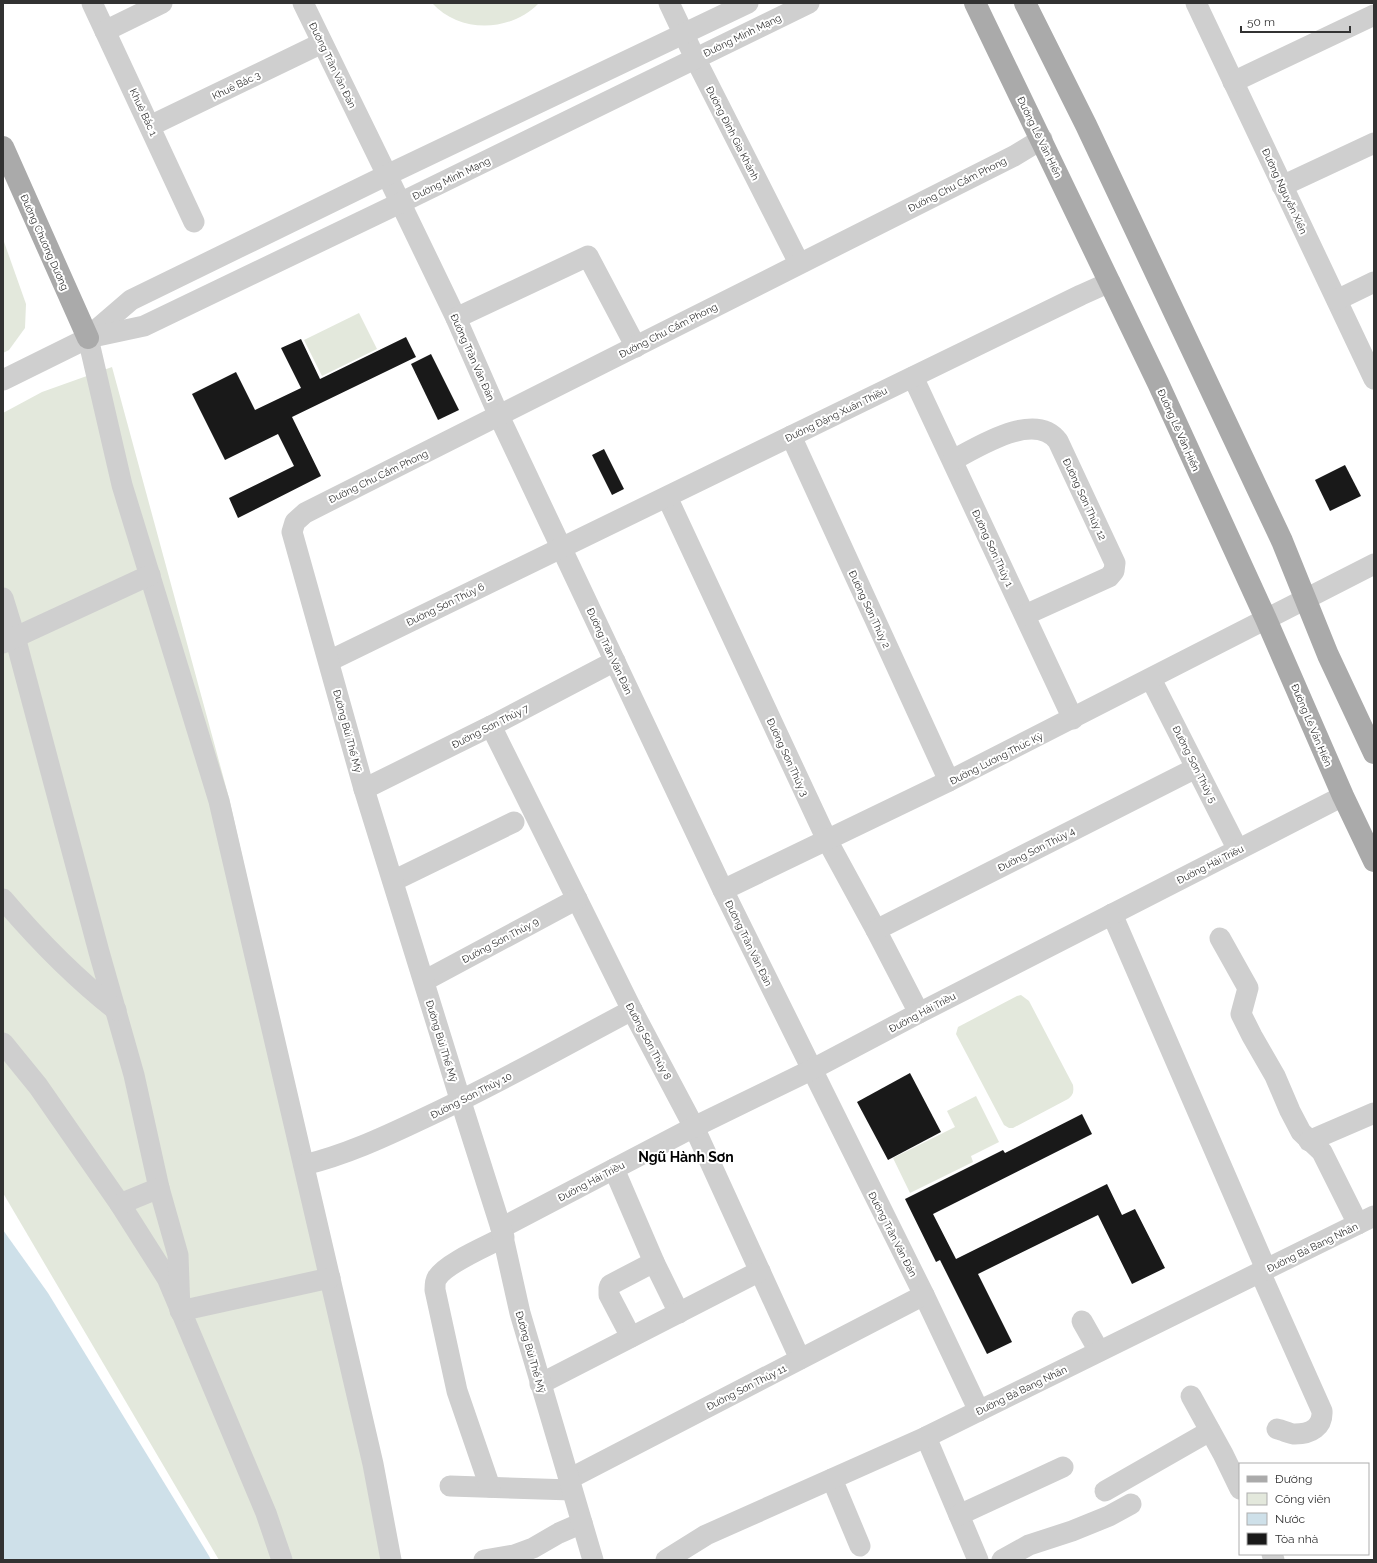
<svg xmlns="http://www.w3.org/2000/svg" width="1377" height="1563" font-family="Raleway,sans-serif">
<rect width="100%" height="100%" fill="#fff"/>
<!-- green -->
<g fill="#e3e8dc">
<path d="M432,3H539C511,32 460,34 432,3Z"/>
<path d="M3,239L26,304L25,328L9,350L3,353Z"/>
<path d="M359,313L377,349L322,376L304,340Z"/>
<path d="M112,367L229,798L401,1560H219L3,1193V413L42,392Z"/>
<path d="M1021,995L1029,1001L1073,1085C1074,1092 1073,1095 1068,1099L1013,1128H1009L1004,1125L956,1034L958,1027L1017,996Z"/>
<path d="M976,1096L999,1142L971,1156L973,1162L910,1193L893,1158L955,1127L947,1111Z"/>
</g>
<!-- water -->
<path fill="#cee0e9" d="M3,1230L48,1293L209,1556L211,1560H3Z"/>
<!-- building -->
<g fill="#191919">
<path d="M406,337L416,357L292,417L321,476L238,518L229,498L294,466L278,434L225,460L192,394L236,372L255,410L301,388L281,348L301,339L320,379Z"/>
<path d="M431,354L459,410L438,420L411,364Z"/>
<path d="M604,449L624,489L612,495L592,455Z"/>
<path d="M1345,465L1361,496L1330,511L1315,480Z"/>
<path d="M910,1073L941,1132L888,1160L857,1102Z"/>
<path d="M1082,1114L1092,1134L933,1214L956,1259L1107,1184L1122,1215L1135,1209L1165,1268L1132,1284L1098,1215L978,1274L1012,1342L987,1354L940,1260L936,1262L905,1199L1003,1150L1005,1153Z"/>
</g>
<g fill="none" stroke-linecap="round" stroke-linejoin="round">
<!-- minor -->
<g stroke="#cfcfcf" stroke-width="21">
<path d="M92,3L194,222"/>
<path d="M303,3L387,175L456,318L499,416L723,890L924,1295L979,1411"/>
<path d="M669,3L695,58L799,263"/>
<path d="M1196,3L1374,379"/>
<path d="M105,31L162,3"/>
<path d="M1233,82L1374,15"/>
<path d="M150,126L322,43"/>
<path d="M1282,186L1374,143"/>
<path d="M1337,300L1374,282"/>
<path d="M456,318L588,256L636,347"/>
<path d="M88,337L131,300L387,175L748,3"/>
<path d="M88,338L122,485L219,801L373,1464L391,1560"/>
<path d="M913,377L1073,719"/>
<path d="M3,380L88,338L144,326L400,203L809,3"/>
<path d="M791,436L949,781"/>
<path d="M953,460C978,447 1035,410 1058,441L1115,563L1114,571L1109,577L1025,615"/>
<path d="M667,497L827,840L876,930L919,1013"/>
<path d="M3,598L15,637L99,952L134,1075L159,1188"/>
<path d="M3,643L150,575"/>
<path d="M329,661L1081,295L1110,282"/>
<path d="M1151,679L1238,850"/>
<path d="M491,726L632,1010L694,1127L800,1359"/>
<path d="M364,789L491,726L615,661"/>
<path d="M393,881L514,822"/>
<path d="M723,890L949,781L1374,564"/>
<path d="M3,899C37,939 74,977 116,1010"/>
<path d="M1112,914L1266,1269"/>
<path d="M876,930L1196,768"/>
<path d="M1220,938L1248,988L1241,1014L1252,1036L1275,1076L1290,1111L1301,1132L1322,1152L1358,1224"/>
<path d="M424,981L577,899"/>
<path d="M3,1043L38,1086L120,1204L167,1278L266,1513L282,1560"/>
<path d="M1309,1141L1374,1113"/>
<path d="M304,1165C345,1155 382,1138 420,1120C492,1087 562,1047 632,1010"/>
<path d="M614,1169L654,1262L679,1313"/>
<path d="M120,1204L159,1188L178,1255L180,1311L330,1278"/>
<path d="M501,1228L694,1127L811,1070L919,1013L1343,796"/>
<path d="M1260,1272L1322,1411C1323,1427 1311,1434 1295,1434C1290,1434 1283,1430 1277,1429"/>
<path d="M1082,1321L1099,1351"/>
<path d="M631,1337L609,1295V1288L610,1285L654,1262"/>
<path d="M540,1384L760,1271"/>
<path d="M1191,1396L1223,1454L1240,1489"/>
<path d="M926,1437L978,1560"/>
<path d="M569,1479L924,1295"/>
<path d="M832,1479L860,1546"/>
<path d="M450,1486L572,1490"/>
<path d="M490,1487L457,1391L435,1290C435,1287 435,1281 437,1278C446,1263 487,1246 504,1237"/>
<path d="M1105,1491L1210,1431"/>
<path d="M959,1515L1063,1467"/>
<path d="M1272,1554L1274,1560"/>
<path d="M484,1560L514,1555L533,1548L559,1533L582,1523"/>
<path d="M593,1560L520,1313L501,1228L461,1102L364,789L292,532L295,522L305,513C542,395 777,274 1014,156L1042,139"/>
<path d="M666,1560L706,1535L926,1437L1374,1216"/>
<path d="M1002,1560L1029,1545L1072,1531L1109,1516L1131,1504"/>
</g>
<!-- major -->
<g stroke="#aaa" stroke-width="22">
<path d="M975,3L1158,383L1266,619L1343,796L1374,861"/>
<path d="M1025,3L1086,125L1282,541L1328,655L1374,753"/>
<path d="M3,147L88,338"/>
</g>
</g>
<g text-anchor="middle" stroke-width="4" stroke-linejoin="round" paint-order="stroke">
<!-- street labels -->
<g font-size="10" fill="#323232" stroke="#fff">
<text transform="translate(742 35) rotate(-26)" y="4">Đường Minh Mạng</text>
<text transform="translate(333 65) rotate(64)" y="4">Đường Trần Văn Đán</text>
<text transform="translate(236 85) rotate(-26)" y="4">Khuê Bắc 3</text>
<text transform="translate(144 112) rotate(65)" y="4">Khuê Bắc 1</text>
<text transform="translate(733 133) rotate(63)" y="4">Đường Đinh Gia Khánh</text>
<text transform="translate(1040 137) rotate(64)" y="4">Đường Lê Văn Hiến</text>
<text transform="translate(451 178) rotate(-26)" y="4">Đường Minh Mạng</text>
<text transform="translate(957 184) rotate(-27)" y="4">Đường Chu Cẩm Phong</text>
<text transform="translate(1285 191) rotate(65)" y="4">Đường Nguyễn Xiển</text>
<text transform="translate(45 242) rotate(66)" y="4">Đường Chương Dương</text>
<text transform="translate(668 330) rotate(-27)" y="4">Đường Chu Cẩm Phong</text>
<text transform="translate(473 357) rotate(66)" y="4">Đường Trần Văn Đán</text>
<text transform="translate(836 414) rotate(-26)" y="4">Đường Đặng Xuân Thiều</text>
<text transform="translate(1179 430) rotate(66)" y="4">Đường Lê Văn Hiến</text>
<text transform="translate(378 476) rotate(-26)" y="4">Đường Chu Cẩm Phong</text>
<text transform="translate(1085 499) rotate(65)" y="4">Đường Sơn Thủy 12</text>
<text transform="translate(993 548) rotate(65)" y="4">Đường Sơn Thủy 1</text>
<text transform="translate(445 604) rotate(-26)" y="4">Đường Sơn Thủy 6</text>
<text transform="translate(870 609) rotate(65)" y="4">Đường Sơn Thủy 2</text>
<text transform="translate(610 651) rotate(65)" y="4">Đường Trần Văn Đán</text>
<text transform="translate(1312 725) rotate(67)" y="4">Đường Lê Văn Hiến</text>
<text transform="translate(490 726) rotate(-27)" y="4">Đường Sơn Thủy 7</text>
<text transform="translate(348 731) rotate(75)" y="4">Đường Bùi Thế Mỹ</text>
<text transform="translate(788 757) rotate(65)" y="4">Đường Sơn Thủy 3</text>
<text transform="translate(996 758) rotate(-27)" y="4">Đường Lương Thúc Kỳ</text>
<text transform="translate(1195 764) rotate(63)" y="4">Đường Sơn Thủy 5</text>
<text transform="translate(1036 849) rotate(-27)" y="4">Đường Sơn Thủy 4</text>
<text transform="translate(1210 864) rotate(-27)" y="4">Đường Hải Triều</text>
<text transform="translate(500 940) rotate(-28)" y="4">Đường Sơn Thủy 9</text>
<text transform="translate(749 943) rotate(64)" y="4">Đường Trần Văn Đán</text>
<text transform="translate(922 1012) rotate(-28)" y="4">Đường Hải Triều</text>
<text transform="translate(442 1041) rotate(73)" y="4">Đường Bùi Thế Mỹ</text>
<text transform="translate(649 1041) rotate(62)" y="4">Đường Sơn Thủy 8</text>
<text transform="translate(471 1095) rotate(-27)" y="4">Đường Sơn Thủy 10</text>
<text transform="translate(591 1181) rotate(-28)" y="4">Đường Hải Triều</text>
<text transform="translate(893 1234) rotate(63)" y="4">Đường Trần Văn Đán</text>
<text transform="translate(1312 1247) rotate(-26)" y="4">Đường Bà Bang Nhãn</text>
<text transform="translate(531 1352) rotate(74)" y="4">Đường Bùi Thế Mỹ</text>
<text transform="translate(746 1387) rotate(-27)" y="4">Đường Sơn Thủy 11</text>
<text transform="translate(1021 1390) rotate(-26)" y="4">Đường Bà Bang Nhãn</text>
</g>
<!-- district labels -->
<g font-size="14" font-weight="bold" fill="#000" stroke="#fff">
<text x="686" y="1162">Ngũ Hành Sơn</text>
</g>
</g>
<!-- border -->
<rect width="1377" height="1563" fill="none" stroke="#323232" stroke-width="8"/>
<!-- legend -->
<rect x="1239" y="1463" width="130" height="92" fill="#ffffff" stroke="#adadad"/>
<rect x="1247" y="1476" width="20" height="6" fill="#aaaaaa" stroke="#adadad"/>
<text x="1275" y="1483" font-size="12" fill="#323232">Đường</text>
<rect x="1247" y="1493" width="20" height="12" fill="#e3e8dc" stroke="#adadad"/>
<text x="1275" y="1503" font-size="12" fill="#323232">Công viên</text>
<rect x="1247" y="1513" width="20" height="12" fill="#cee0e9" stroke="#adadad"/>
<text x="1275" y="1523" font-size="12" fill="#323232">Nước</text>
<rect x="1247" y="1533" width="20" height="12" fill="#191919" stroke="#adadad"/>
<text x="1275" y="1543" font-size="12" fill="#323232">Tòa nhà</text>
<!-- scale -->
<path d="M1241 26v6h109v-6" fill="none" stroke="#323232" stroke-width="2"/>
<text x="1247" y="26" font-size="12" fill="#323232" stroke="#ffffff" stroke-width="3" paint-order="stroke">50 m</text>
</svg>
